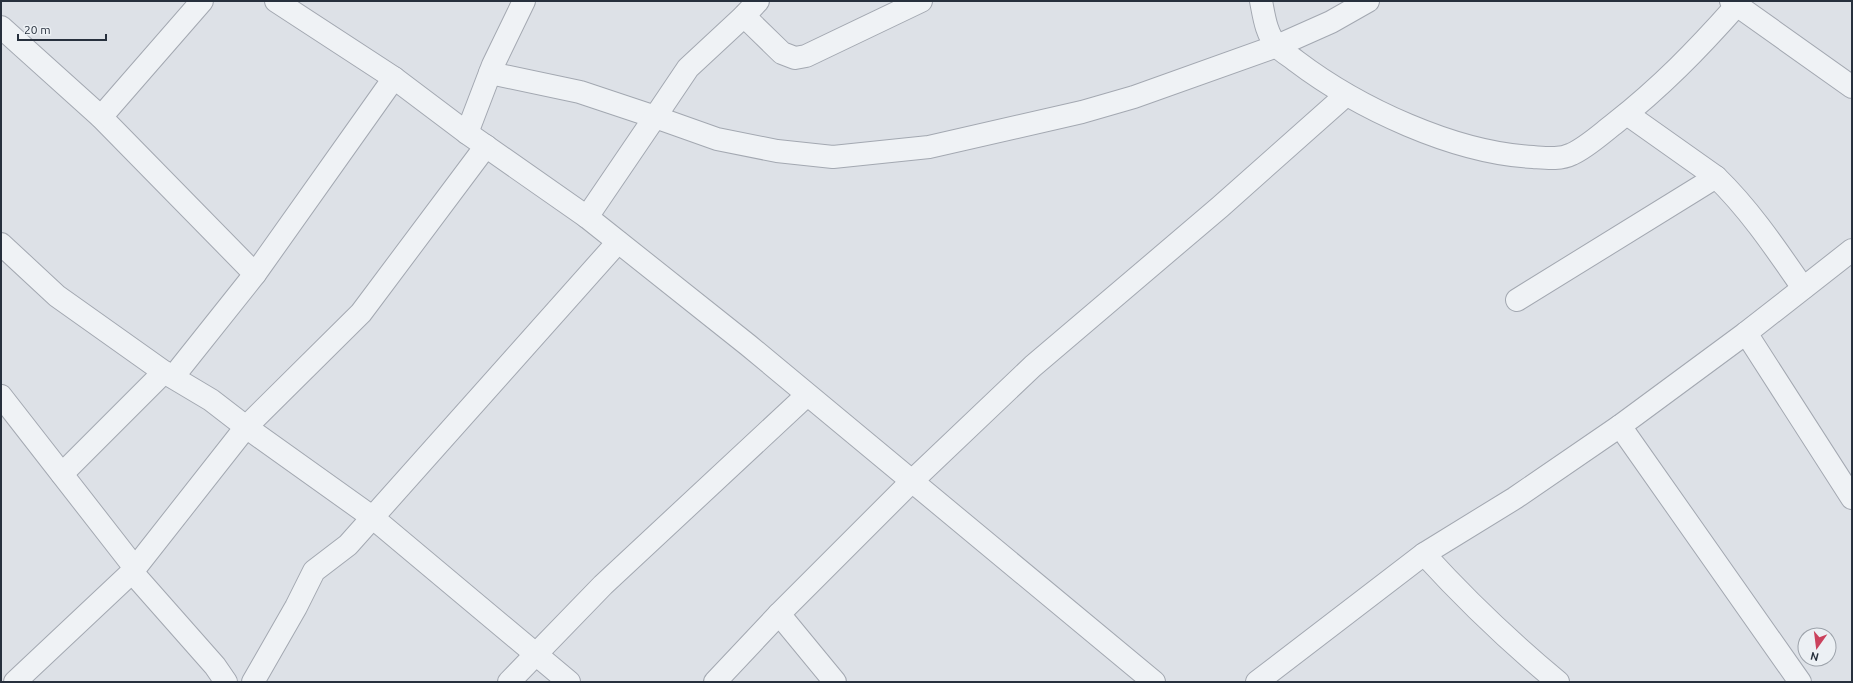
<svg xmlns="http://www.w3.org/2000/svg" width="1853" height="683" font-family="Ubuntu,sans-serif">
<rect width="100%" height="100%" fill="#dde1e7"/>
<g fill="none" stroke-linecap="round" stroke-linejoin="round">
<!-- street casing -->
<g stroke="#a3a8b1" stroke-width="24">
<g id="street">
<path d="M276,1L394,78L467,133L587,217L748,345L1154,682"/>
<path d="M1261,1C1264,16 1266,34 1277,46C1282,52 1290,56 1296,61C1358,108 1454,153 1533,157C1546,158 1560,160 1572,154C1587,147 1601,134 1614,124C1661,87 1697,50 1737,5"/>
<path d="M1731,1L1852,87"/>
<path d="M744,16L782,53L795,58L806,56L921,1"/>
<path d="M1,27L101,117L255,274"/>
<path d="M490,73L580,92L655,117L688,68L744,16L758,1"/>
<path d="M1627,114L1716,177"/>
<path d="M101,117L202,1"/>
<path d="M467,133L493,65L524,1"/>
<path d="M587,217L655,117L717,139L777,151L833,157L929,147L1082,112L1134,97L1277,46L1331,22L1368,1"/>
<path d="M1,244L57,296L164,372L211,400L246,427L372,517L569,682"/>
<path d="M1517,300L1716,177C1750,210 1776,249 1803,288"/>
<path d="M1746,333L1852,498"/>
<path d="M173,377L255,274L394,78"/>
<path d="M1,396L135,568"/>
<path d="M1620,426L1800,682"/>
<path d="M62,474L164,372"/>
<path d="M1424,554C1466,600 1511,643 1558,682"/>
<path d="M132,572L215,666L226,682"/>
<path d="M779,614L835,682"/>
<path d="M15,682L132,572L246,427L361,313L486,146"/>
<path d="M253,682L296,607L314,571L348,545L618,242"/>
<path d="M509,682L603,585L807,395"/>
<path d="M715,682L779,614L911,482L1033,366L1220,207L1346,95"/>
<path d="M1257,682L1424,554L1515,498L1620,426L1746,333L1852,250"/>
</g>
</g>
<!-- street -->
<use href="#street" stroke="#eff2f5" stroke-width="22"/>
</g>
<!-- border -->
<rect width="1853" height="683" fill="none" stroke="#27303d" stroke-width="4"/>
<!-- north arrow -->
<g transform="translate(1817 647) rotate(194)"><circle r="19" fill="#ecf0f4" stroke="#9da3ab"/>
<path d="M0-3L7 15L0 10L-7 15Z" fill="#cb425d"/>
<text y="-6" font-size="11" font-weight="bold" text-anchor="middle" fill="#27303d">N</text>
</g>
<!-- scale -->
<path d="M18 34v6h88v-6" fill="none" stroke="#27303d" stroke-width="2"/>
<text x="24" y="34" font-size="12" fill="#27303d" stroke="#ecf0f4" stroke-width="3" paint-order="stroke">20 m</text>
</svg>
